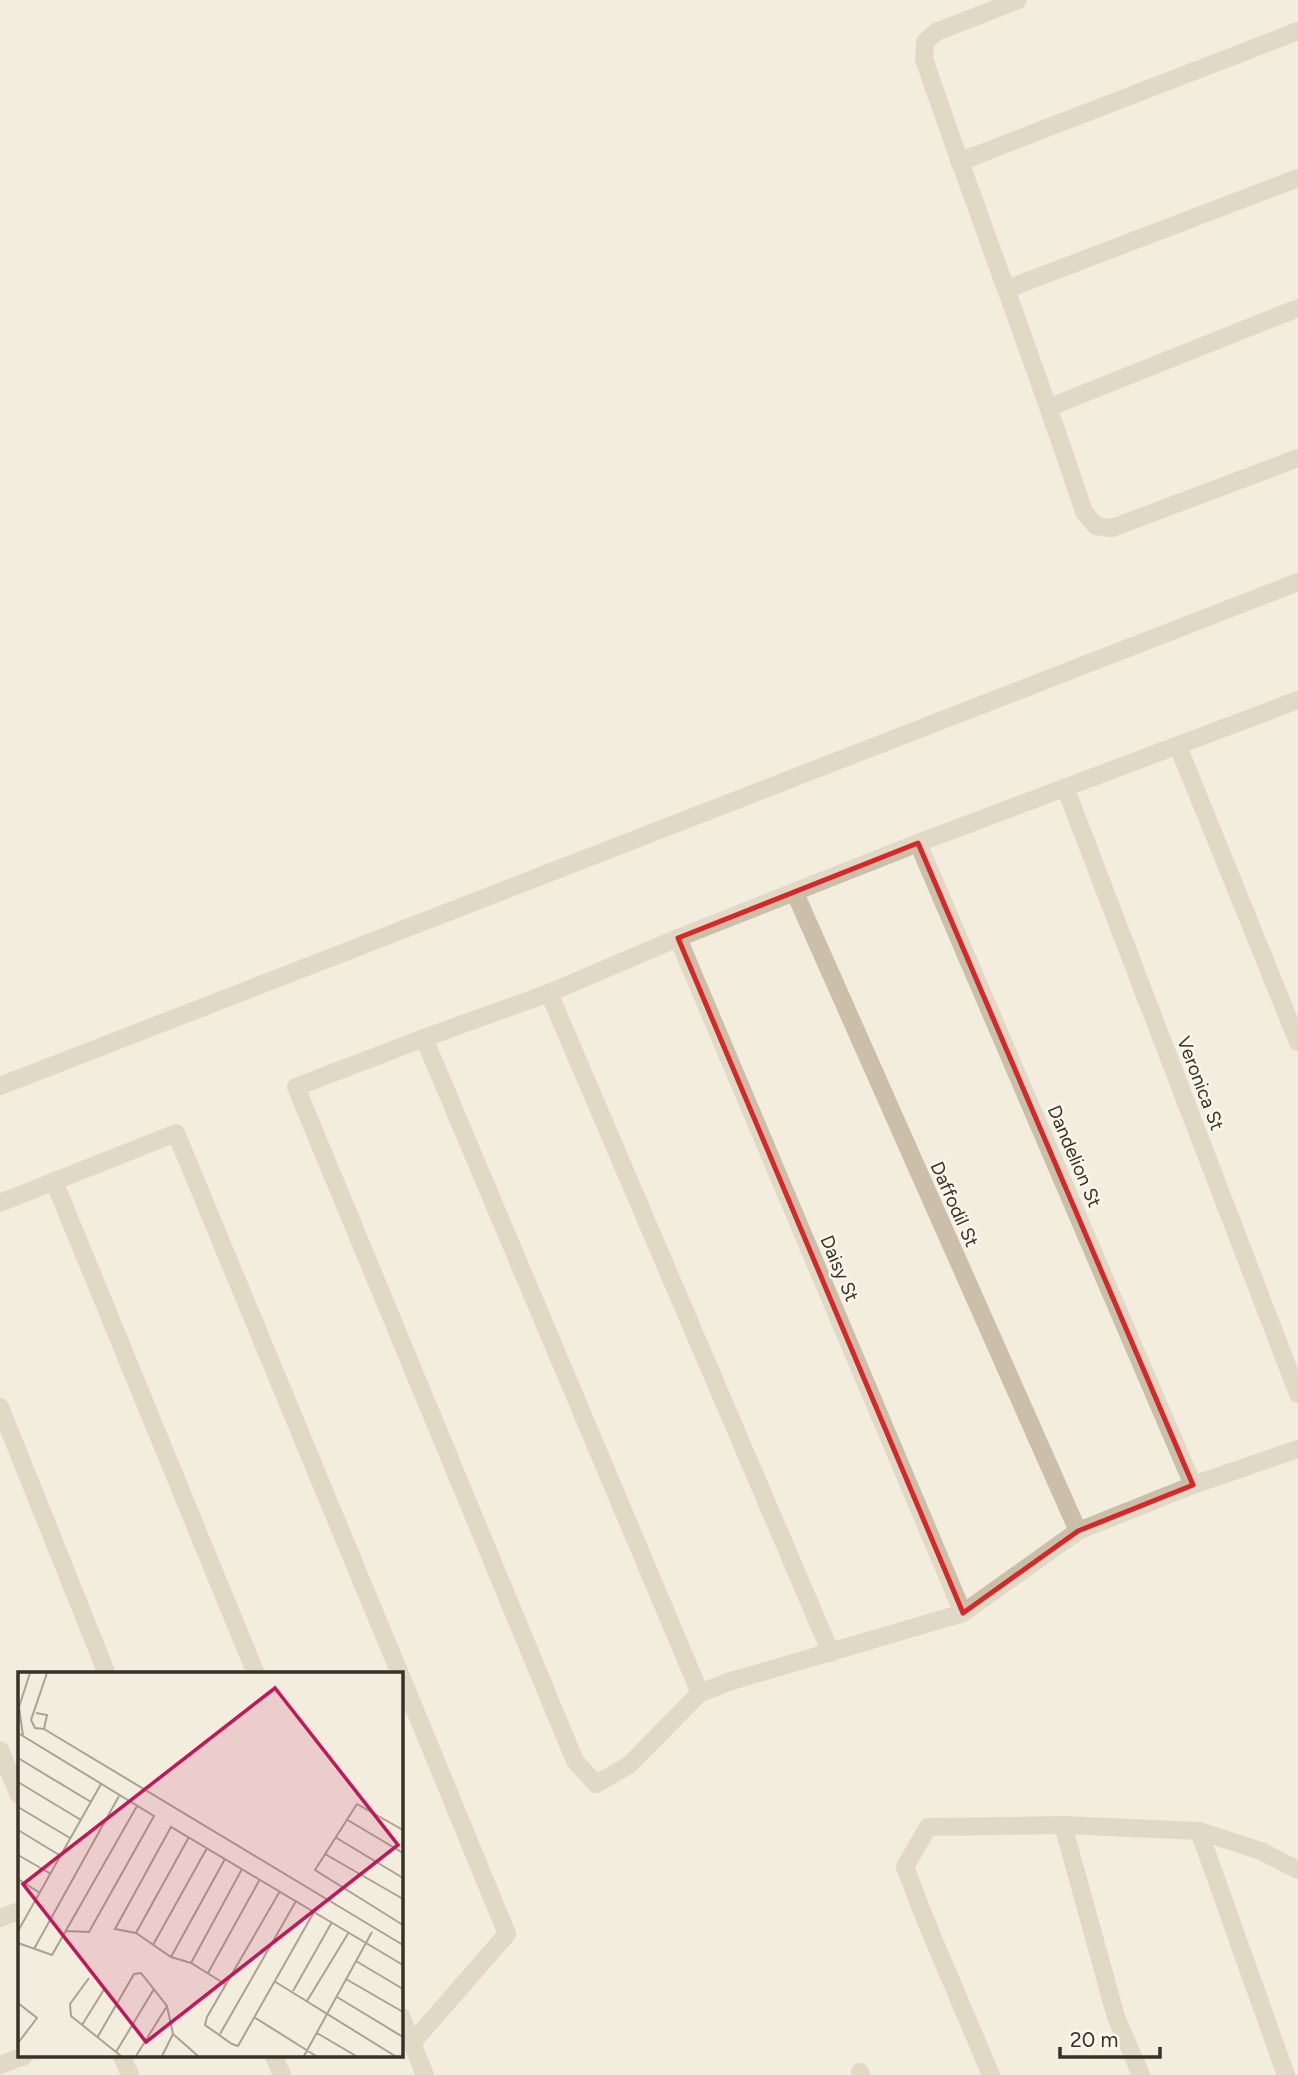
<svg xmlns="http://www.w3.org/2000/svg" width="1298" height="2075" font-family="Figtree,sans-serif">
<rect width="100%" height="100%" fill="#f3edde"/>
<g fill="none" stroke-linecap="round" stroke-linejoin="round">
<!-- street -->
<g stroke="#ccbfa9" stroke-width="18">
<path d="M1018,0L936,32L925,42L924,59C976,211 1034,360 1084,512L1096,526L1112,528L1298,458"/>
<path d="M959,162L1298,31"/>
<path d="M1007,289L1298,178"/>
<path d="M1050,407L1298,308"/>
<path d="M1298,700L918,843L678,938L549,993L424,1038L296,1087L575,1761L596,1784L629,1765L700,1693L728,1682L963,1613L1078,1531L1193,1485L1298,1449"/>
<path d="M1178,746L1298,1042"/>
<path d="M1065,787L1298,1394"/>
<path d="M918,843L1193,1485"/>
<path d="M795,893L1078,1531"/>
<path d="M678,938L963,1613"/>
<path d="M549,993L831,1653"/>
<path d="M424,1038L700,1693"/>
<path d="M0,1086L1298,582"/>
<path d="M54,1181L256,1674"/>
<path d="M0,1203L176,1133L400,1674"/>
<path d="M0,1407L107,1674"/>
<path d="M401,1676L507,1934L412,2043"/>
<path d="M0,1750L19,1795"/>
<path d="M1063,1825L1116,2017L1141,2075"/>
<path d="M1199,1831L1286,2075"/>
<path d="M0,1918L19,1911"/>
<path d="M401,2016L425,2075"/>
<path d="M122,2056L130,2075"/>
<path d="M274,2056L282,2075"/>
<path d="M0,2065L24,2056"/>
<path d="M860,2072L861,2075"/>
<path d="M991,2075L927,1924L905,1867L928,1827L1063,1825L1199,1831L1261,1851L1298,1870"/>
</g>
</g>
<!-- marked area -->
<path d="M0 0H1298V2075H0ZM918,843L1193,1485L1078,1531L963,1613L678,938Z" fill="#f3edde" fill-opacity=".55" fill-rule="evenodd"/>
<path fill="none" stroke="#d62828" stroke-width="5" stroke-linejoin="round" d="M918,843L1193,1485L1078,1531L963,1613L678,938Z"/>
<g text-anchor="middle" stroke-width="5" stroke-linejoin="round" paint-order="stroke">
<!-- street labels -->
<g font-size="19" fill="#393129" stroke="#fbf6eb">
<text transform="translate(1201 1083) rotate(69)" y="7">Veronica St</text>
<text transform="translate(1075 1156) rotate(67)" y="7">Dandelion St</text>
<text transform="translate(955 1204) rotate(66)" y="7">Daffodil St</text>
<text transform="translate(840 1268) rotate(67)" y="7">Daisy St</text>
</g>
</g>
<!-- overview -->
<g transform="translate(18 1672)">
<rect width="385" height="385" fill="#f3edde"/>
<path fill="none" stroke="#a9a296" stroke-width="2" d="M18,41L29,43L26,57L17,56L13,48L29,1M26,57L385,273M0,61L136,144L71,260L48,259M5,64L1,35L12,1M0,86L73,130M0,110L63,148M0,135L52,166M328,147L385,181M0,158L43,184M385,158L339,132L297,198L385,253M317,165L385,206M307,182L385,227M0,183L33,202M0,207L22,221M262,219L189,345L187,353L214,372L220,374L296,240M0,259L83,112M118,261L171,165M0,271L34,283L119,134M135,273L189,176M16,277L101,124M153,285L207,187M338,289L385,317M173,291L224,197M190,301L242,207M71,306L52,332L53,344L103,384M328,307L385,340M256,309L377,384M207,312L173,291L153,285L118,261L97,257L153,155L385,293M275,319L314,250M319,325L385,365M289,329L331,260M0,331L19,346L0,371M236,345L298,384M64,353L87,316M299,361L338,384M202,362L278,229M79,366L116,302L123,301L149,334L155,362L180,384M98,380L136,317M118,384L149,334M144,384L155,362M286,384L354,260"/>
<path fill="#c2185b" fill-opacity="0.15" stroke="#c2185b" stroke-width="3.5" d="M257,16L380,173L128,370L5,212Z"/>
<rect width="385" height="385" fill="none" stroke="#393129" stroke-width="3.5"/>
</g>
<!-- scale -->
<path d="M1060 2047v10h100v-10" fill="none" stroke="#393129" stroke-width="3.5"/>
<text x="1070" y="2047" font-size="21" fill="#393129" stroke="#fbf6eb" stroke-width="5" paint-order="stroke">20 m</text>
</svg>
